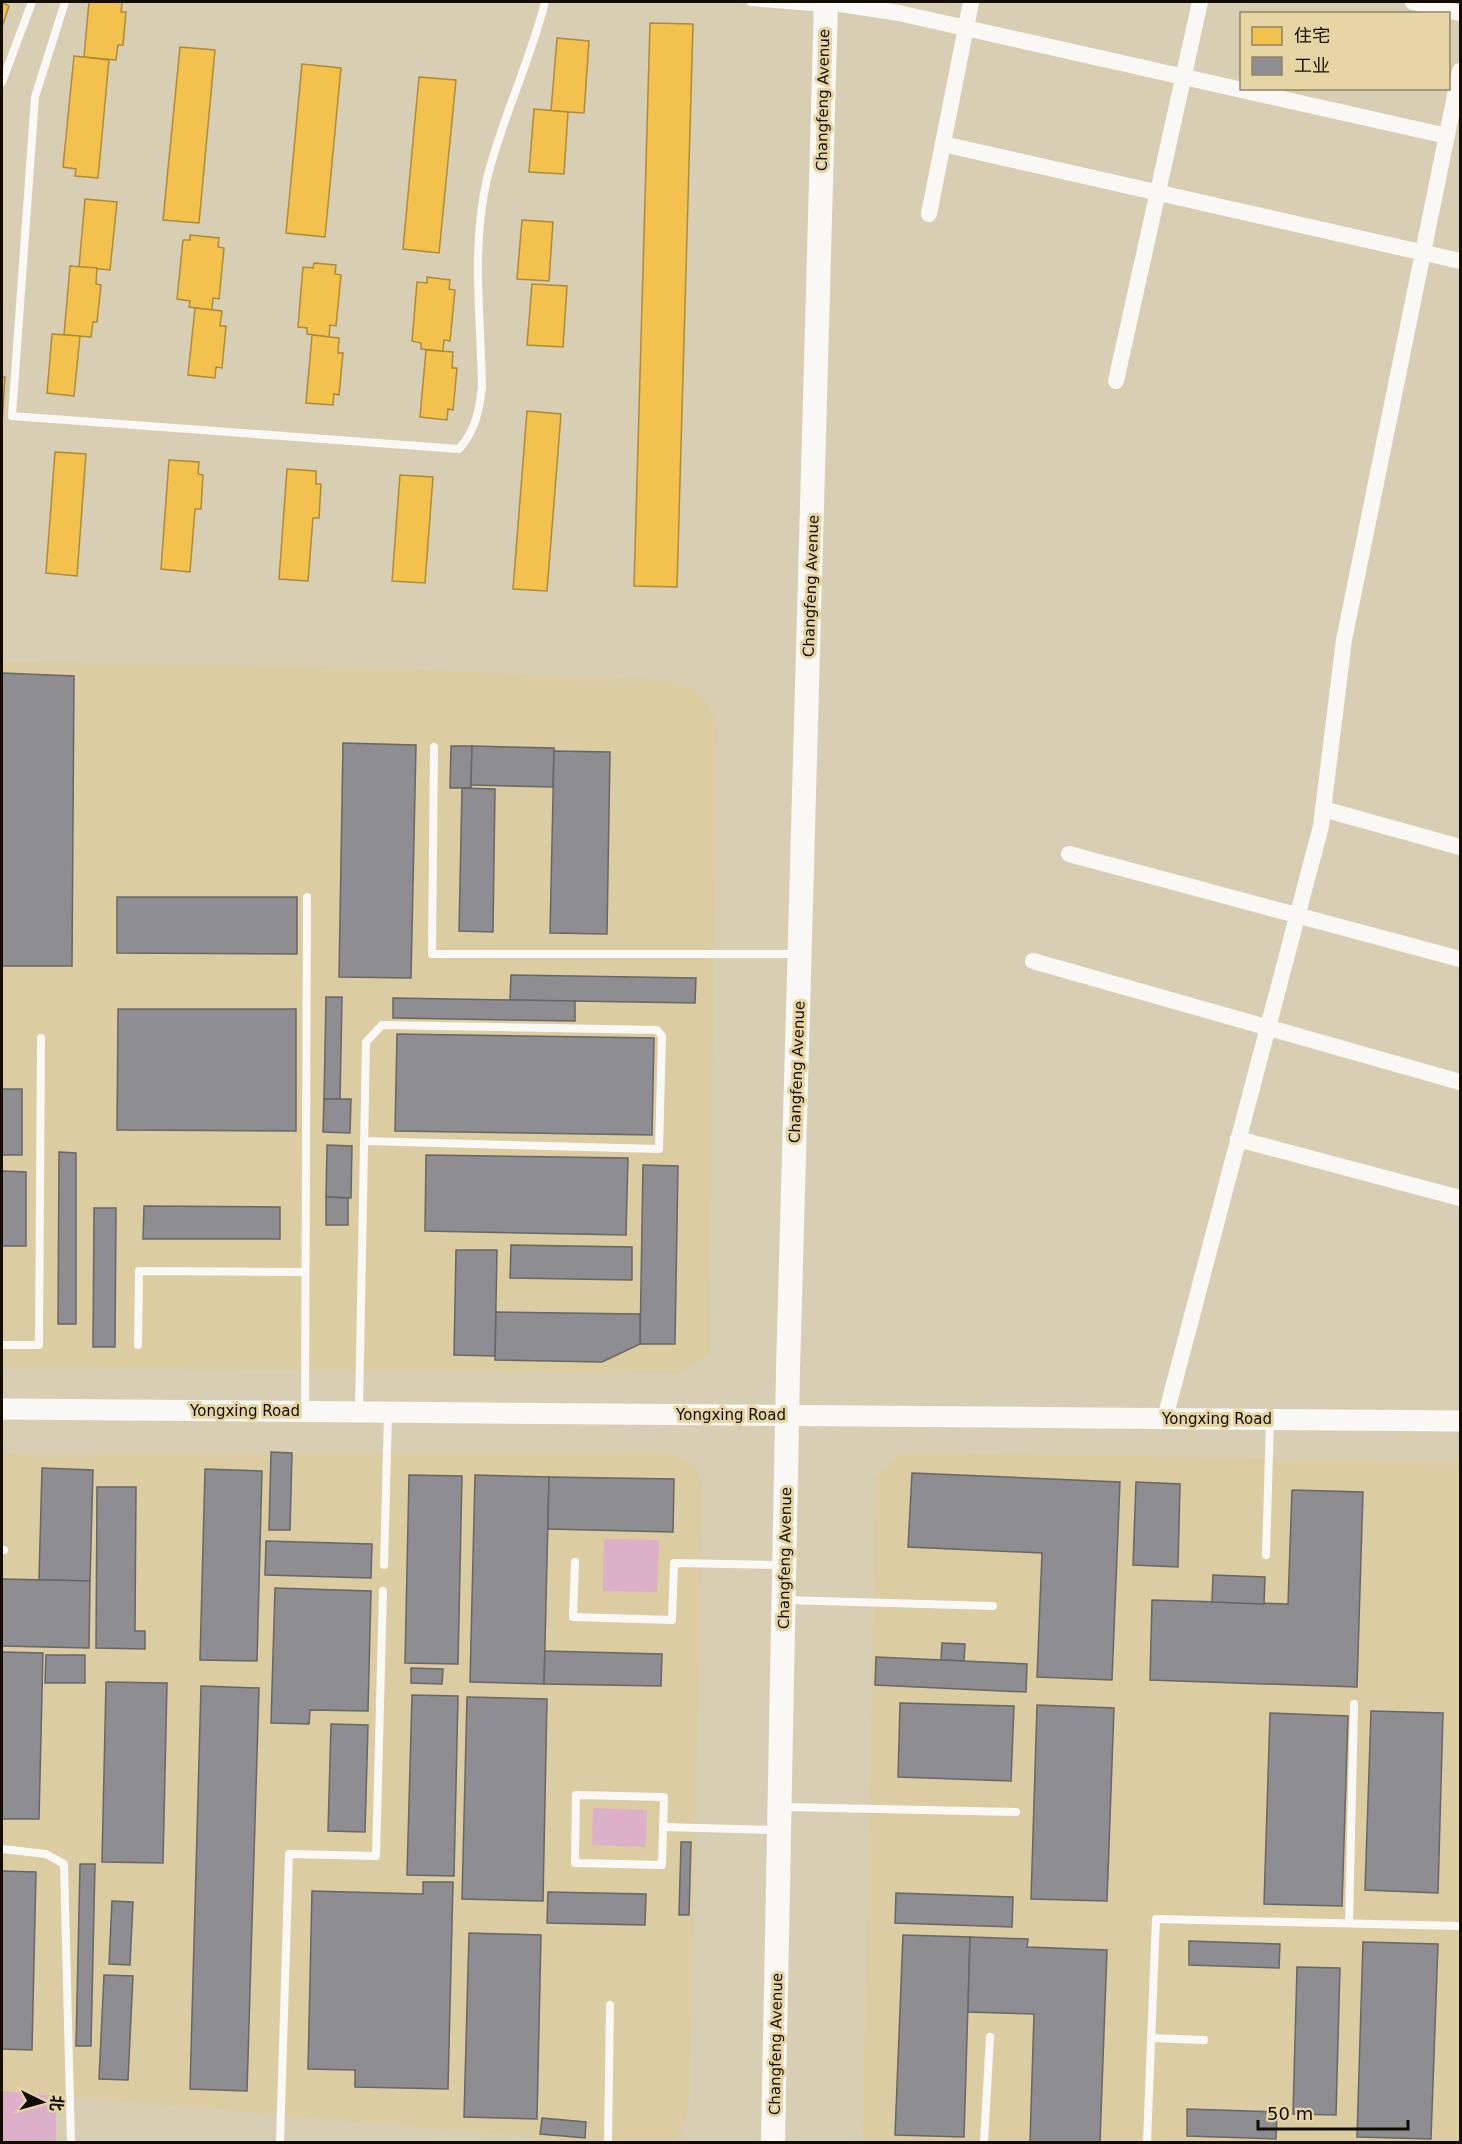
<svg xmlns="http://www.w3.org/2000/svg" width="1462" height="2144" font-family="'DejaVu Sans','Noto Sans SC',sans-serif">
<rect width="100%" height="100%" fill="#d7ceb4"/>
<!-- built -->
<g fill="#dbcca2">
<path d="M2,662L321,666L665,680L694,689L708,703L717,725L709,1356L678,1374L2,1367Z"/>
<path d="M663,1452L682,1458L695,1466L703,1489L689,2102L683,2129L672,2142H588L2,2091V1454Z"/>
<path d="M901,1453L1460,1461V2142H867L863,2137L876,1477Z"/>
</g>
<!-- green -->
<g fill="#dcb0c8">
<path d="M604,1539L659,1540L657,1592L603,1591Z"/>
<path d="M593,1808L647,1810L646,1847L592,1845Z"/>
<path d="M2,2091L56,2096V2142H2Z"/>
</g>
<!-- homes -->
<g fill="#f2c14e" stroke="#af8b37" stroke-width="1.5">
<path d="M2,2L9,6L2,27Z"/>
<path d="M89,2H122L121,12H126L123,45H118L116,60L84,57Z"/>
<path d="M650,23L693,24L677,587L634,586Z"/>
<path d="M557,38L589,41L584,113L551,111Z"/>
<path d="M180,47L215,50L199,223L163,220Z"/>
<path d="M74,56L109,60L98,178L75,176L76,169L63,167Z"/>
<path d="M302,64L341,68L325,237L286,233Z"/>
<path d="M419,77L456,80L439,253L403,249Z"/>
<path d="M534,109L568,112L564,174L529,172Z"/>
<path d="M85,199L117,202L110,270L79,267Z"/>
<path d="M522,220L553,222L549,281L517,279Z"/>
<path d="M190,235L219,238L218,247L224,248L219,299L213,298L212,310L189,307L190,301L177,299L183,240H190Z"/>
<path d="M314,263L336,265L335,274L341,275L336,326L330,325L329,337L307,334V328L298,327L303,267L313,268Z"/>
<path d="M70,266L97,268L96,284L101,285L97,322H93L91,337L64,335Z"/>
<path d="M427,277L450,280L449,289L455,290L450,341L444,340L443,351L421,349V343L412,341L417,282L427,283Z"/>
<path d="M532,284L567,286L563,347L527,345Z"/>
<path d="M195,308L222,311L220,326H226L222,368L216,367L215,378L188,375Z"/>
<path d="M52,334L80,336L74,396L47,393Z"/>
<path d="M312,335L339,338L338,353H343L339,395L334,394L333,405L306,403Z"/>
<path d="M426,350L453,352L452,368H457L453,410L448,409L447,420L420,417Z"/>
<path d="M2,377H5L2,425Z"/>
<path d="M527,411L561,414L547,591L513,589Z"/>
<path d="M55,452L86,454L77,576L46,573Z"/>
<path d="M169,460L199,462L198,474L203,475L201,509H195L190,572L161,569Z"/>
<path d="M287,469L316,471V484H321L319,518H313L308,581L279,579Z"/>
<path d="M400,475L433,477L425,583L392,581Z"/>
</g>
<!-- industry -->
<g fill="#8d8d92" stroke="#686766" stroke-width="1.5">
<path d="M2,673L74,676L72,966H2Z"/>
<path d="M343,743L416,745L411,978L339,977Z"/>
<path d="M451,746H472L471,788H450Z"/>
<path d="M472,746L554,748L553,787L471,785Z"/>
<path d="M554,751L610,752L607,934L550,933Z"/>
<path d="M462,788L495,789L493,932L459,931Z"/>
<path d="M117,897H297V954L117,953Z"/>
<path d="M511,975L696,978L695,1003L510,1000Z"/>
<path d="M326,997H342L340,1099H324Z"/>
<path d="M393,998L575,1001V1021L393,1018Z"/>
<path d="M118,1009H296V1131L117,1130Z"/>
<path d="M397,1034L654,1038L652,1135L395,1131Z"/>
<rect x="2" y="1089" width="20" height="66"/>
<path d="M324,1099H351L350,1133L323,1132Z"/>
<path d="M327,1145L352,1146L351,1198L326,1197Z"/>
<path d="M59,1152L76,1153V1324H58Z"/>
<path d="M426,1155L628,1158L626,1235L425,1231Z"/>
<path d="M643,1165L678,1166L675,1344H640Z"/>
<path d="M2,1171L26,1172V1246H2Z"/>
<path d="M326,1197L348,1198V1225H326Z"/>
<path d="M144,1206L280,1207V1239H143Z"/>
<path d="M94,1208H116L115,1347H93Z"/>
<path d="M511,1245L632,1247V1280L510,1278Z"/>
<path d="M456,1250H497L495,1356L454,1355Z"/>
<path d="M496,1312L640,1314V1344L602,1362L495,1360Z"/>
<path d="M271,1452L292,1453L290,1530H269Z"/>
<path d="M42,1468L93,1470L90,1581L39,1580Z"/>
<path d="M205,1469L262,1471L257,1661L200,1660Z"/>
<path d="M912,1473L1120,1482L1112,1680L1037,1677L1042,1553L908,1547Z"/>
<path d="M409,1475L462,1476L458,1664L405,1663Z"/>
<path d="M475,1475L549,1477L544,1684L470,1682Z"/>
<path d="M549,1477L674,1479L673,1532L548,1529Z"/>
<path d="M1136,1482L1180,1484L1178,1567L1133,1565Z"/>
<path d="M97,1487H136L135,1631H145V1649L96,1648Z"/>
<path d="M1292,1490L1363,1492L1357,1687L1150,1680L1152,1600L1288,1604Z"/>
<path d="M266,1541L372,1544L371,1578L265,1575Z"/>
<path d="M1213,1575L1265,1577L1264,1604L1212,1602Z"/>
<path d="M2,1579L90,1581L89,1648L2,1646Z"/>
<path d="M275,1588L371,1591L368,1711L310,1710L309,1724L271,1723Z"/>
<path d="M942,1643L965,1644L964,1661L941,1660Z"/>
<path d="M545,1651L662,1654L661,1686L544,1684Z"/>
<path d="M2,1652L43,1653L39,1819H2Z"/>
<path d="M46,1655H85V1683H45Z"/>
<path d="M876,1657L1027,1664L1026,1692L875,1685Z"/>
<path d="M411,1668L443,1669L442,1684L411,1683Z"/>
<path d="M106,1682L167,1683L163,1863L102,1862Z"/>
<path d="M201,1686L259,1688L247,2091L190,2089Z"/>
<path d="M412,1695L458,1696L454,1876L407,1875Z"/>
<path d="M467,1697L547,1699L543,1901L462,1899Z"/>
<path d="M900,1703L1014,1706L1011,1781L898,1777Z"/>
<path d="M1037,1705L1114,1708L1107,1901L1031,1899Z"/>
<path d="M1371,1711L1443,1713L1438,1893L1365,1890Z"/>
<path d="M1270,1713L1348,1716L1342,1906L1264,1904Z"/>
<path d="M331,1724L368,1725L365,1832L328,1831Z"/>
<path d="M681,1842H691L689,1915H679Z"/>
<path d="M80,1864H95L91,2046H76Z"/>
<path d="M2,1871L36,1872L32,2050L2,2049Z"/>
<path d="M423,1882H453L448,2089L355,2087V2070L308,2069L312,1891L423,1894Z"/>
<path d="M548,1892L646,1894L645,1925L547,1923Z"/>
<path d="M896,1893L1013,1897L1012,1927L895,1923Z"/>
<path d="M112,1901L133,1902L130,1965L109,1964Z"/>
<path d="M469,1933L541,1935L537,2119L464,2117Z"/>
<path d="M903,1935L970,1937L964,2137L895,2135Z"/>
<path d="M970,1937L1028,1939L1027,1947L1107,1950L1100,2142H1030L1034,2014L968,2012Z"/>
<path d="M1189,1941L1280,1944L1279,1968L1189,1965Z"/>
<path d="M1363,1942L1438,1944L1431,2139L1357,2137Z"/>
<path d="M1297,1967L1340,1968L1336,2115L1293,2114Z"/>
<path d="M104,1975L133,1976L128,2080L99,2079Z"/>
<path d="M1187,2109L1277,2112L1276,2139L1187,2136Z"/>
<path d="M542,2118L586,2122L585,2138L540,2134Z"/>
</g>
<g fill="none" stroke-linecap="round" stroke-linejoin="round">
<!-- service -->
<g stroke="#f9f8f4" stroke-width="8">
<path d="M65,2L35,97L12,416L459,449C475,431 479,412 482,388C481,320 471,246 487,179C502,118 530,62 545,2"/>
<path d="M751,2L825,8"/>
<path d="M2,82L32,2"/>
<path d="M434,747L432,954H797"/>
<path d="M2,1345H39L41,1038"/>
<path d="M138,1345L139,1271L305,1272"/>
<path d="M359,1410L366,1042L382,1025L657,1030L662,1036L659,1149L364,1141"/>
<path d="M305,1412L307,897"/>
<path d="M2,1550H4"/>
<path d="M1266,1555L1270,1420"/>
<path d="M575,1562L573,1617L672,1620L674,1563L782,1565"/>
<path d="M384,1565L388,1413"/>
<path d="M786,1600L993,1606"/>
<path d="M576,1795L664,1797L662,1865L575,1863Z"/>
<path d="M783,1807L1016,1812"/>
<path d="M663,1827L776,1830"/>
<path d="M2,1849L46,1854L64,1864L71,2142"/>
<path d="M1349,1923L1354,1704"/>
<path d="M1151,2038L1204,2040"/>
<path d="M280,2142L289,1854L376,1856L383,1591"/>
<path d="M608,2142L610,2005"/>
<path d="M984,2142L990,2037"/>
<path d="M1147,2142L1156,1919L1460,1926"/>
</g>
<!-- minor -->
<g stroke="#f9f8f4" stroke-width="16">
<path d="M827,2L899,13L1447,136"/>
<path d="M1413,2L1460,13"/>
<path d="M943,144L1460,261"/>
<path d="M929,214L971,2"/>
<path d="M1116,381L1200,2"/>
<path d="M1323,809L1460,847"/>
<path d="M1069,854L1460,959"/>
<path d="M1033,961L1460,1082"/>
<path d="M1238,1139L1460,1198"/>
<path d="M1165,1418L1321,826L1344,640L1460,71"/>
</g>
<!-- tertiary -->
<path stroke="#f9f8f4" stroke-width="21" d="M2,1409L1460,1421"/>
<!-- secondary -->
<path stroke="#f9f8f4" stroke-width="24" d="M773,2142L788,1370L826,2"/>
</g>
<g text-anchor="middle" stroke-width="6" stroke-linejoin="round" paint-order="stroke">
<!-- street labels -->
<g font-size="15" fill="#130d00" stroke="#e6d5a5">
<text transform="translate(823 100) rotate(-89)" y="5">Changfeng Avenue</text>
<text transform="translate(811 586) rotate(-88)" y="5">Changfeng Avenue</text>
<text transform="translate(797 1072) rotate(-88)" y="5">Changfeng Avenue</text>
<text x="245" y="1416">Yongxing Road</text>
<text x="731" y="1420">Yongxing Road</text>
<text x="1217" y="1424">Yongxing Road</text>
<text transform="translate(785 1558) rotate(-89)" y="5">Changfeng Avenue</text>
<text transform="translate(776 2044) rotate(-89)" y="5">Changfeng Avenue</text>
</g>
</g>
<!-- border -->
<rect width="1462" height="2144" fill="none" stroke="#130d00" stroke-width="6"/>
<!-- legend -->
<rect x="1240" y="12" width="210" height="78" fill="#e6d5a5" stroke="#928563" stroke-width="1.5"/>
<rect x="1252" y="27" width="30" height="18" fill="#f2c14e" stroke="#928563" stroke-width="1.5"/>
<text x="1294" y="42" font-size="18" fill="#130d00">住宅</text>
<rect x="1252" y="57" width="30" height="18" fill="#8d8d92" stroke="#928563" stroke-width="1.5"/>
<text x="1294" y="72" font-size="18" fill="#130d00">工业</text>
<!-- north arrow -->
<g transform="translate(42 2102) rotate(95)" stroke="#e6d5a5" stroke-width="4.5" paint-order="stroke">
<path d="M0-4.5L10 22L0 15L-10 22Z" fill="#130d00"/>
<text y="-9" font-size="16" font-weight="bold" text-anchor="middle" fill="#130d00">北</text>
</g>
<!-- scale -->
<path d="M1258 2120v9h150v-9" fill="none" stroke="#130d00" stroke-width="3"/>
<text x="1267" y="2120" font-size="18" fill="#130d00" stroke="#e6d5a5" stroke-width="4.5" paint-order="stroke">50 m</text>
</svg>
